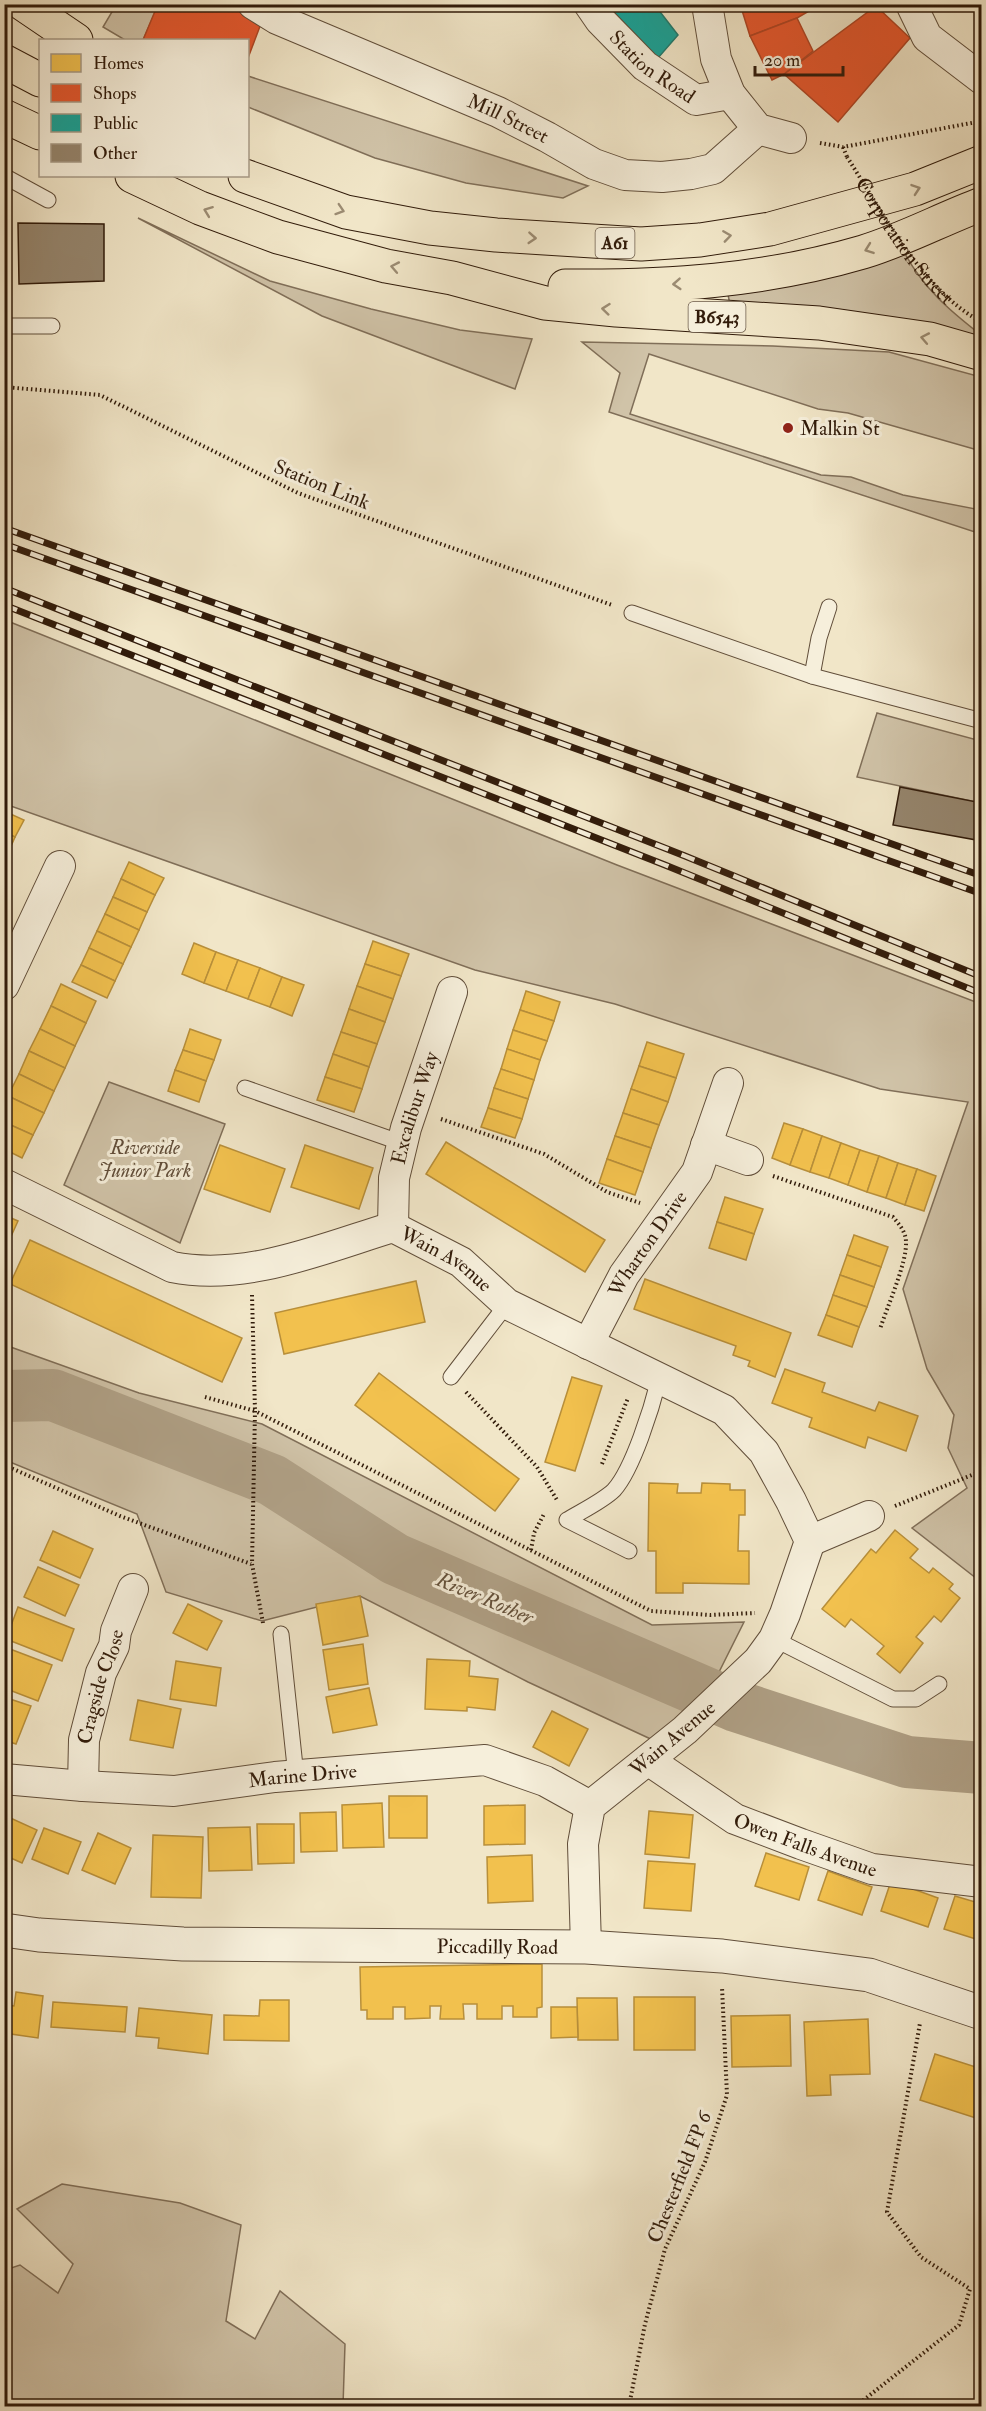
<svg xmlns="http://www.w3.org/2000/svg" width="986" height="2411" font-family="'IM FELL Double Pica',serif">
<rect width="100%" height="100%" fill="#f1e6c8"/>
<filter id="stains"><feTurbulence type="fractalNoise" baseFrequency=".00333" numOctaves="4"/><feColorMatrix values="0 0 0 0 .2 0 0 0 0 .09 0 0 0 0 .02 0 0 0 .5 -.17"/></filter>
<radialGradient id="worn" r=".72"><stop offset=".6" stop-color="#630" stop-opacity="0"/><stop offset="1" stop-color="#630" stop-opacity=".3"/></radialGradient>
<!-- green -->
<g fill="#d0c3a8" stroke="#806f59" stroke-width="1.5">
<path d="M116,5H143L156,10L143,40H125L103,27Z"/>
<path d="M248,76L588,186L563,198L466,183L375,158L248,107Z"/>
<path d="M138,218L270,281L371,309L460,330L532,339L515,389L322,316Z"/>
<path d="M904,252C924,289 949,310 981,335V338L730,305L727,289Z"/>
<path d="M582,342L773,346L889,352L981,377V451L848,413L818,409L649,354L630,414L821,475L851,477L903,495L981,510V534L609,412L620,373Z"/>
<path d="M5,620L617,865L981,1004V1582L912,1528L967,1488L948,1448L954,1415L927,1369L903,1289L968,1102L880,1089L615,1004L475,970L5,804Z"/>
<path d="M877,713L981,741V803L857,777Z"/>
<path d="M109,1082L225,1124L180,1243L64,1185Z"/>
<path d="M5,1345L139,1393L262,1424L652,1625L744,1622L716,1678L655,1741L528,1682L360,1596L262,1621L166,1592L137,1514L5,1460Z"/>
<path d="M62,2184L180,2203L241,2225L226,2321L255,2339L280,2291L345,2344L343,2406H5V2270L20,2265L58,2293L73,2264L17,2209Z"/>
</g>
<!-- homes -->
<g fill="#f2c14e" stroke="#b88f3a" stroke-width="1.5">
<path d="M4,811L24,820L15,837L4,832Z"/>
<path d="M4,832L15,837L7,855L4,854Z"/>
<path d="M129,862L164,878L155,895L121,879Z"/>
<path d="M121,879L155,895L147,912L113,897Z"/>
<path d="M113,897L147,912L139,930L105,914Z"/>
<path d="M105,914L139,930L131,947L97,931Z"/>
<path d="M97,931L131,947L123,964L89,948Z"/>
<path d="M373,941L409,954L401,976L365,964Z"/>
<path d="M194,943L216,952L204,983L182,974Z"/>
<path d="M89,948L123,964L115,981L81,965Z"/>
<path d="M216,952L238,960L226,991L204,983Z"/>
<path d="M238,960L260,968L248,999L226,991Z"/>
<path d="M365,964L401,976L393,999L357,986Z"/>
<path d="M81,965L115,981L107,998L72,982Z"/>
<path d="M260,968L282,977L270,1007L248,999Z"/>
<path d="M282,977L304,985L292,1016L270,1007Z"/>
<path d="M61,984L96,1001L86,1023L51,1006Z"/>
<path d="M357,986L393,999L385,1022L349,1009Z"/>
<path d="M526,991L560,1002L554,1021L520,1010Z"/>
<path d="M51,1006L86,1023L75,1046L40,1029Z"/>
<path d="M349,1009L385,1022L377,1044L341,1032Z"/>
<path d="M520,1010L554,1021L547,1041L513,1030Z"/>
<path d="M40,1029L75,1046L65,1068L29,1051Z"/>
<path d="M190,1029L221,1040L214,1060L183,1050Z"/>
<path d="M513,1030L547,1041L540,1060L507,1049Z"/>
<path d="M341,1032L377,1044L369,1067L333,1054Z"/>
<path d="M647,1042L684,1054L676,1078L639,1066Z"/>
<path d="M507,1049L540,1060L534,1080L501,1069Z"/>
<path d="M183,1050L214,1060L206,1081L175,1070Z"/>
<path d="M29,1051L65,1068L54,1091L19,1074Z"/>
<path d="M333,1054L369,1067L362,1089L325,1077Z"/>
<path d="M639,1066L676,1078L668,1102L631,1089Z"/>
<path d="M501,1069L534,1080L528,1099L494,1088Z"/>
<path d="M175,1070L206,1081L199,1102L168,1091Z"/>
<path d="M19,1074L54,1091L44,1113L8,1096Z"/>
<path d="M325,1077L362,1089L354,1112L317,1100Z"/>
<path d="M494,1088L528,1099L522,1119L488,1108Z"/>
<path d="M631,1089L668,1102L659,1125L623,1113Z"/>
<path d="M8,1096L44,1113L33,1135L4,1122V1104Z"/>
<path d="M488,1108L522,1119L515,1138L481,1127Z"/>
<path d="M623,1113L659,1125L651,1148L615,1136Z"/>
<path d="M4,1122L33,1135L22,1158L4,1149Z"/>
<path d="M784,1123L803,1129L790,1165L772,1158Z"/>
<path d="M803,1129L822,1136L810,1172L790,1165Z"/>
<path d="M615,1136L651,1148L643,1172L607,1159Z"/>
<path d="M822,1136L841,1143L829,1178L810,1172Z"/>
<path d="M446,1142L605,1240L585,1272L426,1174Z"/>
<path d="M841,1143L860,1150L848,1185L829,1178Z"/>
<path d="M220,1145L285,1169L270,1212L204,1189Z"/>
<path d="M305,1145L373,1168L359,1209L291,1187Z"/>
<path d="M860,1150L879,1156L867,1192L848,1185Z"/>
<path d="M879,1156L898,1163L886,1198L867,1192Z"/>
<path d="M607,1159L643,1172L635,1195L599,1183Z"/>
<path d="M898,1163L917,1169L905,1205L886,1198Z"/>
<path d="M917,1169L936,1176L924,1211L905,1205Z"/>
<path d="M725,1197L763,1209L754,1234L717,1222Z"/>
<path d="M4,1215L18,1221L4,1252Z"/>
<path d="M717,1222L754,1234L746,1260L709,1248Z"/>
<path d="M854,1235L888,1247L881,1267L847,1255Z"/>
<path d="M30,1240L242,1338L222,1382L10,1284Z"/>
<path d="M847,1255L881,1267L874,1287L840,1275Z"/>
<path d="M840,1275L874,1287L867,1307L833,1295Z"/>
<path d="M645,1279L791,1333L775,1377L748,1366L750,1361L733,1355L736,1346L634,1309Z"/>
<path d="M416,1281L425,1322L284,1354L275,1313Z"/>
<path d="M833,1295L867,1307L859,1327L826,1315Z"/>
<path d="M826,1315L859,1327L852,1347L818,1335Z"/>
<path d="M785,1369L825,1383L822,1392L875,1411L879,1402L918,1416L906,1451L868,1437L865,1448L809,1427L812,1418L772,1403Z"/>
<path d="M379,1373L519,1479L495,1511L355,1405Z"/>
<path d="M572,1377L602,1386L575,1471L545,1462Z"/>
<path d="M649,1483L678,1484L677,1493H701L702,1483L730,1484V1490H745V1515H739L738,1551H749V1584L683,1583V1593H656V1551H648Z"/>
<path d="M895,1530L918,1549L910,1558L929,1573L933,1568L953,1584L949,1589L960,1598L941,1622L934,1616L916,1637L923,1643L900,1673L877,1654L884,1646L851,1619L845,1627L822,1609L871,1549L876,1553Z"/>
<path d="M53,1531L93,1549L80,1578L40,1560Z"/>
<path d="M38,1567L79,1585L65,1616L24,1597Z"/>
<path d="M360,1596L368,1636L323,1645L316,1604Z"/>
<path d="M188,1604L222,1621L207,1650L173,1633Z"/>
<path d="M18,1607L74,1629L62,1661L6,1639Z"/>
<path d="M363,1644L368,1684L329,1690L323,1650Z"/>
<path d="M10,1649L52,1665L38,1701L4,1688V1663Z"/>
<path d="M427,1659L470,1661L469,1676L498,1679L495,1710L467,1707V1711L425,1709Z"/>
<path d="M176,1661L221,1668L216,1706L170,1699Z"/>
<path d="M369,1688L377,1725L333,1733L326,1697Z"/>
<path d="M4,1697L31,1706L16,1744L4,1740Z"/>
<path d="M138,1700L181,1709L173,1748L130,1740Z"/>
<path d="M552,1711L588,1729L569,1766L533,1747Z"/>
<rect x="389" y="1796" width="38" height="42"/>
<path d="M382,1803L384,1847L343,1848L342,1805Z"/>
<path d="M525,1805V1844L484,1845V1806Z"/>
<path d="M649,1811L693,1815L689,1858L645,1854Z"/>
<path d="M336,1812L337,1851L301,1852L300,1813Z"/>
<path d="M6,1816L37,1830L22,1863L4,1855Z"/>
<path d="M257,1824H294V1863L258,1864Z"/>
<path d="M250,1827L252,1870L209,1871L208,1828Z"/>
<path d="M44,1828L81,1842L68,1874L32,1859Z"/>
<path d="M98,1833L131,1848L115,1884L82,1870Z"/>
<path d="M153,1835L203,1837L201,1898L151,1897Z"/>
<path d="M766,1853L809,1867L799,1900L755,1886Z"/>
<path d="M532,1855L533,1901L488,1903L487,1857Z"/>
<path d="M648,1861L695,1864L691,1911L644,1908Z"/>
<path d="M828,1871L872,1887L862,1915L818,1900Z"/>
<path d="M891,1881L938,1898L928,1927L881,1911Z"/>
<path d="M955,1896L982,1904V1941L944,1929Z"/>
<path d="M542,1964V2007L537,2008V2017H513V2006H502V2019H477V2004H463L464,2019H440L441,2006H430V2018L405,2019V2007H393V2019H367V2010H361L360,1967Z"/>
<path d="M16,1992L43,1996L38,2038L4,2033V2005L14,2006Z"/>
<rect x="634" y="1997" width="61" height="53"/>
<path d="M577,1998H617L618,2040H578Z"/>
<path d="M260,2000H289V2041L224,2040V2015L259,2016Z"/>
<path d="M53,2002L127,2007L125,2032L51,2027Z"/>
<path d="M551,2007H577L578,2037L551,2038Z"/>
<path d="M139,2008L212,2015L208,2054L158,2048L159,2038L136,2036Z"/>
<path d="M790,2015L791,2066L732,2067L731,2016Z"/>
<path d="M868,2019L870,2074L830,2075L831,2095L807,2096L804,2022Z"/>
<path d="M935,2054L982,2069V2120L920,2100Z"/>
</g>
<!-- shops -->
<g fill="#e4572e" stroke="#ae4523" stroke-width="1.5">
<path d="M158,4H221L262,21L248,58V40H143Z"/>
<path d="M740,4H809L811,10L797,18L750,36Z"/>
<path d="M876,6L910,38L838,122L784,74Z"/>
<path d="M797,18L813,51L784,74L772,80L750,36Z"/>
</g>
<!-- public -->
<path fill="#17a398" stroke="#1f7a6d" stroke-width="1.5" d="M606,4H654L678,35L658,58Z"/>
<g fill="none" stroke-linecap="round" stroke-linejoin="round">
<!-- river -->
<path stroke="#b0a187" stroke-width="52" d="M4,1396L53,1395L272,1480L395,1559L736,1706L907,1762L982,1768"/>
</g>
<!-- building -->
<g fill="#95856d" stroke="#311b0a" stroke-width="1.5">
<path d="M18,223L104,224V281L19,284Z"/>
<path d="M900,787L982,803V841L893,825Z"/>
</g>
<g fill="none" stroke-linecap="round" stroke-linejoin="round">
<!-- service casing -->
<g stroke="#614e3a" stroke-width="17">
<g id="service">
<path d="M4,176L48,200"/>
<path d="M4,326H52"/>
<path d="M632,613L812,676L982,721"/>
<path d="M812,676L819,638L829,607"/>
<path d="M245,1088L402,1143"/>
<path d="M451,1377L507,1304"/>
<path d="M629,1551L567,1520C580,1512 603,1501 614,1490C633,1469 652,1407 659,1379"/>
<path d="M281,1634L296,1776"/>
<path d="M774,1639L893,1699H916L939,1684"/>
</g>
</g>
<!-- minor casing -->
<g stroke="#614e3a" stroke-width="32">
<g id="minor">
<path id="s1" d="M253,4L277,19L498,112L547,137L594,164L625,175L662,177L691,174L713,169L758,129"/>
<path id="s2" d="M589,4L600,20L645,66L696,100L730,94"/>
<path d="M707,4L716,59L730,94L758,129L791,138"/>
<path d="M911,4L927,37L982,79"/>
<path d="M4,985L60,866"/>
<path d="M706,1145L748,1160"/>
<path id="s3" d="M4,1184L172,1267C246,1282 324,1248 393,1227L461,1262L507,1304L724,1410L764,1452L791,1501L810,1541L785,1614L774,1639L758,1661L685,1730L590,1806L583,1844L586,1947"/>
<path id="s4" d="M393,1227L394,1178L406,1128L452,992"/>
<path id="s5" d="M588,1344L624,1275L697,1172L728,1083"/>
<path d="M810,1541L869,1516"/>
<path id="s6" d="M648,1760L735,1819L801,1844L872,1869L982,1882"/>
<path id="s7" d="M4,1779L83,1786L174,1791L275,1777L485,1760L545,1781L590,1806"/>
<path id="s8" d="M83,1786L84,1740L93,1705L101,1673L114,1646L116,1631L133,1589"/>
</g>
</g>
<!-- tertiary casing -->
<g stroke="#614e3a" stroke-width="35">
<g id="tertiary">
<path id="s9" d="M4,1930L39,1935L183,1944L586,1947L722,1956L869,1975L982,2013"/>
</g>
</g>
<!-- trunk casing -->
<g stroke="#311b0a" stroke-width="35">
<g id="trunk">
<path d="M23,4L76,40"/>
<path d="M4,61L40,80"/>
<path d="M4,116L40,133"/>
<path d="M132,176L200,208L278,237L386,266L452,278L545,303L616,310L819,323L930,339L982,354"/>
<path d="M245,176L346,212L430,228L496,235L641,244L700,240L770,229L915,189L982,162"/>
<path d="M565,286C668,287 764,281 863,252C903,240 942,219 982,204"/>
</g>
</g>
<!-- path -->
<g stroke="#311b0a" stroke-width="4" stroke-dasharray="1.5 3" stroke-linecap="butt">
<path d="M820,143L843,147L982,121"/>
<path d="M843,147L847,157"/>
<path d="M4,387L100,395L298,493L612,605"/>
<path d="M441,1119L544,1154L607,1192L640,1203"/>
<path d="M773,1176L893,1217C899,1224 906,1232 906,1242C907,1263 887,1307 880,1329"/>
<path d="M466,1392L537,1467L557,1500"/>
<path d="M205,1397L255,1411L252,1295"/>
<path d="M602,1464L628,1398"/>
<path d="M4,1465L120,1516L251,1564"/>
<path d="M895,1506L982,1471"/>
<path d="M531,1550L534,1533L544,1514"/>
<path d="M263,1623L252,1564L255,1411L651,1611L710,1615L755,1613"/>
<path d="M629,2406L645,2324L665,2249L705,2162L727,2095L722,1987"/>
<path d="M856,2406L959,2325L970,2289L921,2257L887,2212L920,2023"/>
</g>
<!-- service -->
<use href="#service" stroke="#f6efdb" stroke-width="15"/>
<!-- minor -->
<use href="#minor" stroke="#f6efdb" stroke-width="30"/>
<!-- tertiary -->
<use href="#tertiary" stroke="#f6efdb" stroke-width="33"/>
<!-- trunk -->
<use href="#trunk" stroke="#f1e6c8" stroke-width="33"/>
<!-- rail casing -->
<g stroke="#311b0a" stroke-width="7">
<g id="rail">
<path d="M4,528L982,876"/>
<path d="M4,544L982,894"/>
<path d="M4,588L685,856L982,977"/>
<path d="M4,605L665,865L982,994"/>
</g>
</g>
<!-- rail -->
<use href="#rail" stroke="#f6efdb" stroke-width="4.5" stroke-dasharray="14" stroke-linecap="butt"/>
<!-- path-bridge -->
<path stroke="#311b0a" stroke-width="4" stroke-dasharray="1.5 3" stroke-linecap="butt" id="s10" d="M847,157C882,211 923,292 982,322"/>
</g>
<!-- one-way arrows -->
<defs><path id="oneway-chevron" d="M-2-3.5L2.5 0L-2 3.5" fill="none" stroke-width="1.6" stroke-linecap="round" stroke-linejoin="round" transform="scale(1.5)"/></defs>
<g stroke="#9b8b72">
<use href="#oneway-chevron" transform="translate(916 189) rotate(-19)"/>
<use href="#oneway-chevron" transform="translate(340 210) rotate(18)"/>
<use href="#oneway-chevron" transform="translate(208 211) rotate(-159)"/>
<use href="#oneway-chevron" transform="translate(727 236) rotate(-8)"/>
<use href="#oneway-chevron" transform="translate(532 238) rotate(4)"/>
<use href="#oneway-chevron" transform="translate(869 249) rotate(160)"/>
<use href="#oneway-chevron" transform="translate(395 267) rotate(-169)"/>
<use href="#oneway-chevron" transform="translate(677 284) rotate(176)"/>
<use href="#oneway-chevron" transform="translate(606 309) rotate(-174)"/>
<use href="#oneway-chevron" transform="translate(925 338) rotate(-169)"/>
</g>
<!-- markers -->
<circle fill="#8f2418" stroke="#f6efdb" stroke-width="2" cx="788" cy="428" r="6"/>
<g text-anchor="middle" stroke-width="6" stroke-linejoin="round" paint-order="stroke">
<!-- shield labels -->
<g fill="#f6efdb" stroke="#6c5b49" stroke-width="1.5">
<rect x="595.5" y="228" width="39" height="30" rx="4.5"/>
<rect x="688.5" y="302" width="57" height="30" rx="4.5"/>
</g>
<g font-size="18" font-weight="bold" fill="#311b0a">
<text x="615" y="249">A61</text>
<text x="717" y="323">B6543</text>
</g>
<!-- street labels -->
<g font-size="20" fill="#311b0a" stroke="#f6efdb">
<text dy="7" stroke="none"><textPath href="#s2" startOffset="90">Station Road</textPath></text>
<text dy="7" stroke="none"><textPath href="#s1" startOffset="280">Mill Street</textPath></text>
<text dy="7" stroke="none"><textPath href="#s10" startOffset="102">Corporation Street</textPath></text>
<text transform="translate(322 484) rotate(22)" y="7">Station Link</text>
<text dy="7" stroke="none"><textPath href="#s4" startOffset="122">Excalibur Way</textPath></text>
<text dy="7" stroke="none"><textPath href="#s5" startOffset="117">Wharton Drive</textPath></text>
<text dy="7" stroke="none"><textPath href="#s3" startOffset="477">Wain Avenue</textPath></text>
<text dy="7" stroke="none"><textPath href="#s8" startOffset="102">Cragside Close</textPath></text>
<text transform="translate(672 1738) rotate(-40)" y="7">Wain Avenue</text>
<text dy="7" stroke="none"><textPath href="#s7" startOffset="300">Marine Drive</textPath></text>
<text dy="7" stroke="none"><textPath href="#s6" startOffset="180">Owen Falls Avenue</textPath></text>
<text dy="7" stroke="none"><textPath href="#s9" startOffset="494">Piccadilly Road</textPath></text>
<text transform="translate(679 2177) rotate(-68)" y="7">Chesterfield FP 6</text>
</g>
<!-- poi labels -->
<g font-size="20" fill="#311b0a" stroke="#f6efdb" text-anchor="start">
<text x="800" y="435">Malkin St</text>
</g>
<!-- park labels -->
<g font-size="20" font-style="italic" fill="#614d39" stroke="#f6efdb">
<text x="145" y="1154">Riverside<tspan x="145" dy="23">Junior Park</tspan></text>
</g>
<!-- water labels -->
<g font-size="21" font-style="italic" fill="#64513c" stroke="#f6efdb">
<text transform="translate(485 1598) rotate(23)" y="7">River Rother</text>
</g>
</g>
<!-- margin -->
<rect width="986" height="2411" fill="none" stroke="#f1e6c8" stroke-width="24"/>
<rect x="6" y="6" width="974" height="2399" fill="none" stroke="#311b0a" stroke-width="3"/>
<rect x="12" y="12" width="962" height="2387" fill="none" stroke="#311b0a" stroke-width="1.5"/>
<!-- legend -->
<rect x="39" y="39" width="210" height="138" fill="#f6efdb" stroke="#a79a87" stroke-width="1.5"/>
<rect x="51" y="54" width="30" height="18" fill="#f2c14e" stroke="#a79a87" stroke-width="1.5"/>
<text x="93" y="69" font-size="18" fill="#311b0a">Homes</text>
<rect x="51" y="84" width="30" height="18" fill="#e4572e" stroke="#a79a87" stroke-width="1.5"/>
<text x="93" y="99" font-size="18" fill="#311b0a">Shops</text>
<rect x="51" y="114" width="30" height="18" fill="#17a398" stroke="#a79a87" stroke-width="1.5"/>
<text x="93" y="129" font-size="18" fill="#311b0a">Public</text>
<rect x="51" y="144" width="30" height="18" fill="#95856d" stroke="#a79a87" stroke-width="1.5"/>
<text x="93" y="159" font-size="18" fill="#311b0a">Other</text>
<!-- scale -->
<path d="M755 66v9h88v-9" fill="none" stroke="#311b0a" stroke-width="3"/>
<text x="764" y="66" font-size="18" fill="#311b0a" stroke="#f6efdb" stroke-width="4.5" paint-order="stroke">20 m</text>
<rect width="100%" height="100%" filter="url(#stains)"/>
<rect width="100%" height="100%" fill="url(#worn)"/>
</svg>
